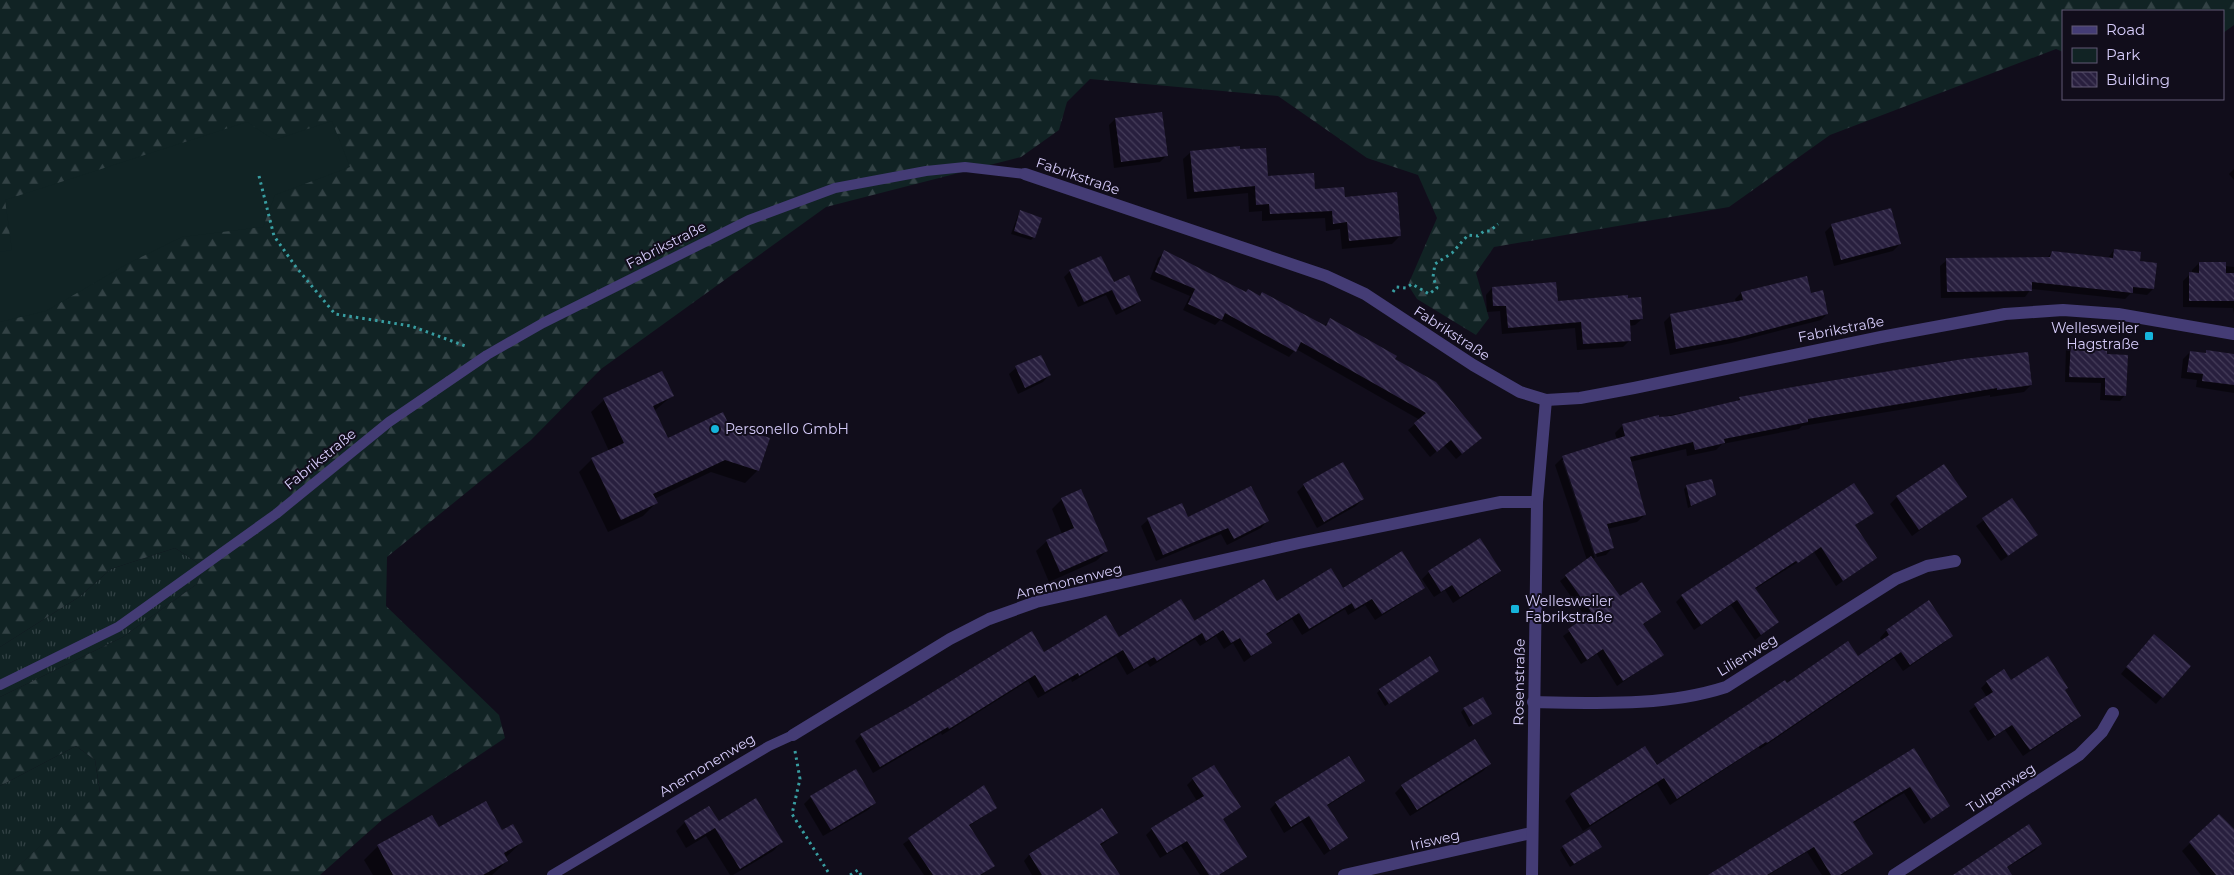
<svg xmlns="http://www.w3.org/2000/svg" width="2234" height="875" font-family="Montserrat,sans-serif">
<defs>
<pattern id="grass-tufts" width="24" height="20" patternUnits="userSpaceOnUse" patternTransform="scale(1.25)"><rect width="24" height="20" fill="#112324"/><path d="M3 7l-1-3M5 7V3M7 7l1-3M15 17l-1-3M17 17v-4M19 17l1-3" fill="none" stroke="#334245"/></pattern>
<pattern id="forest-firs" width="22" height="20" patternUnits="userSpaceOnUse" patternTransform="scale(1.25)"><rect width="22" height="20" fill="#112324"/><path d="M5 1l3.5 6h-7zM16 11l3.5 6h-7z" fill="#334245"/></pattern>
<pattern id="building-back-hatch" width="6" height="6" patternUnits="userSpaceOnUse" patternTransform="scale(1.25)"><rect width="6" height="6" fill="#281f3e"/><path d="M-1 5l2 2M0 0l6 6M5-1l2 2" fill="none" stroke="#463e5b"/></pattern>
</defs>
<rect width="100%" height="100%" fill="#110d1b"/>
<!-- grass -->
<g fill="url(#grass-tufts)">
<path d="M175,548L204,567L197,584L123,637L0,697V647L79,597L111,569Z"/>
<path d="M76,746L95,760L100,793L8,875H0V786Z"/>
</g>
<!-- forest -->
<path fill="url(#forest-firs)" d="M0,0H2234V25L2223,33V11H2063V52L2056,49L1830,135L1729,207L1494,247L1476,273L1489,318L1476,335L1417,299L1408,285L1437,218L1418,175L1367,158L1278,96L1090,79L1067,102L1059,130L1021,157L826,207L601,369L531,440L387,557L386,606L499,715L505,738L382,820L320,875H8L100,792L95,760L76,746L0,786V697L123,637L197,584L204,567L175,548L111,569L79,597L0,647Z"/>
<!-- park -->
<path fill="#112324" d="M332,121L350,167L275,195L263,227L182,237L127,264L46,311L0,322V252L12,250L5,200L247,122L274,140Z"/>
<!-- shadow -->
<g fill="#0007">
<path d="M1115,119L1167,155L1160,162L1114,168L1109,125Z"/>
<path d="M1191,152L1266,177L1344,199L1400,236L1392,244L1342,249L1340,229L1326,231L1325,218L1262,221V211L1249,212L1248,193L1187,199L1183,159Z"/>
<path d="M2234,169V180L2229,174Z"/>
<path d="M1021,212L1034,237L1031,240L1011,234L1018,215Z"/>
<path d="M1832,225L1900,244L1893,251L1834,266L1825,232Z"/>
<path d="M2114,250L2139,262L2153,289L2147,295L2131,293L2125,299L2031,289L2025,297L1941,298L1940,266L1947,260L2047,258L2052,252L2108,258Z"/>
<path d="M1165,252L1246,293L1324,326L1330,320L1394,359L1474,444L1456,459L1444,445L1430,457L1408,430L1420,420L1296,349L1289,357L1220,320L1215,325L1183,310L1190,296L1150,279L1158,258Z"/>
<path d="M2199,263L2234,267V314L2233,308L2183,307V281L2190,274H2192V270Z"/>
<path d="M1070,271L1113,284L1140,301L1134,306L1116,315L1106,295L1078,307L1064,277Z"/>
<path d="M1492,288L1557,302L1642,319L1635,325L1629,326L1630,340L1623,347L1577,350L1575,328L1502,334L1500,311L1487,312L1486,295Z"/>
<path d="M1741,293L1810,294L1827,314L1821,320L1732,343L1670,355L1664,322L1670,316L1736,303L1735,299Z"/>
<path d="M2072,343L2105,355L2125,395L2120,401L2100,400L2101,383L2065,382L2066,348Z"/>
<path d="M2190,352L2234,355V393L2196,387L2197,380L2181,378L2183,359Z"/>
<path d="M1016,368L1049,375L1043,382L1018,394L1009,374Z"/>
<path d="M661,373L672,396L654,411L668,440L728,426L768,439L757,471L745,483L711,472L654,499L656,503L643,516L608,532L579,472L592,459L609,451L591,412L604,400Z"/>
<path d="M2031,385L2024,392L1990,397V395L1802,426L1799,429L1722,444L1716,450L1687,456L1686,449L1630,462L1645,515L1637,522L1607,529L1613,547L1606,555L1597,557L1565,460H1562L1595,558L1591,559L1619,598L1659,612L1643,625L1662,655L1617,686L1597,654L1581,664L1563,636L1587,619L1560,581L1587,560L1555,465L1563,457L1617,440L1615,433L1623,425L1736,402L1740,398Z"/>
<path d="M1304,485L1363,499L1356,506L1317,528L1297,492Z"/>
<path d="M1687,486L1714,495L1688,508L1684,489Z"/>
<path d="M1897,497H1965L1912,536L1890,504Z"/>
<path d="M1062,499L1107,551L1096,561L1049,582L1036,551L1047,541L1062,534L1052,509Z"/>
<path d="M2012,499L2036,535L2001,561L1976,526Z"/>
<path d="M1872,512L1854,526L1875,558L1836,586L1814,552L1755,589L1778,622L1755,640L1731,605L1694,630L1676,602L1682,596Z"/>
<path d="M1188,519L1267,521L1261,528L1227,545L1221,534L1156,561L1141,526L1148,520Z"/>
<path d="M1500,571L1493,577L1453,603L1445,590L1434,597L1422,579L1429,572Z"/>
<path d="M1423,587L1416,594L1375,620L1365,605L1348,615L1345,609L1302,635L1292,619L1266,635L1270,643L1244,662L1233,643L1224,649L1216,636L1200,646L1195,639L1150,667L1147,663L1127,675L1116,656L1072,682L1071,679L1038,698L1028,681L942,735L941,733L873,773L855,741L861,735L1043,653L1194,623L1277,603L1343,590Z"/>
<path d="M1929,602L1952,636L1945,642L1903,671L1894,658L1760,749L1759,747L1670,805L1657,784L1583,831L1565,801L1571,795L1656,767L1786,684L1857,658L1882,641L1880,638L1886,631Z"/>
<path d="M2147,642L2162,697L2156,704L2121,674Z"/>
<path d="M1438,671L1385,706L1377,693L1380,690Z"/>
<path d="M1987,682H2010L2064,691L2080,716L2073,722L2023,756L2005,730L1988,741L1969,711L1987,697L1981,688Z"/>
<path d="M1464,709L1491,714L1469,727L1461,712Z"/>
<path d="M1914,749L1948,806L1924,824L1904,793L1853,823L1872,854L1842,875H1822L1807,852L1768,875H1713Z"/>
<path d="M1490,764L1483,771L1410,816L1395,793L1402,786Z"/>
<path d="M1193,779L1239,807L1222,820L1246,857L1220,875H1200L1181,846L1160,858L1146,835L1152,829L1197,801L1187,785Z"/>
<path d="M1364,781L1357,787L1327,806L1347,838L1324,855L1302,822L1284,833L1270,809L1276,803Z"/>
<path d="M984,787L996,808L969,826L993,866L982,875H924L903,844Z"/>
<path d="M811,797L875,803L868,810L823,836L804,804Z"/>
<path d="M709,807L718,823L782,842L773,851L733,875H730L706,836L686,848L676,831L685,822Z"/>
<path d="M1102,810L1117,833L1100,846L1119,875H1032L1024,861L1029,855Z"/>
<path d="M2219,815L2234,831V875H2201L2182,851Z"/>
<path d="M439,828L501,831L522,842L505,858L507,861L492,875H373L364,860L378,846Z"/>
<path d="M2041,844L2034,851L2006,868L2010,875H1955Z"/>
<path d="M1563,847L1597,850L1570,867L1560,850Z"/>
</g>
<!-- building -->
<g fill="url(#building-back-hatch)">
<path d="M1162,112L1168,156L1121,162L1115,118Z"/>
<path d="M1240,146V149L1266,148L1268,176L1314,173L1315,189L1344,187L1345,197L1397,192L1401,236L1349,241L1347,222L1333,224L1332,211L1270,214L1269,204L1256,205L1255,186L1194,192L1190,151Z"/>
<path d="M1891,208L1901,244L1841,260L1831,224Z"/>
<path d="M1020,210L1042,218L1035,238L1014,231Z"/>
<path d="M2114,249L2141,252L2140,261L2157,263L2154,289L2133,287V293L2032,282V291L1947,292L1946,258L2050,257L2052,251L2113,258Z"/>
<path d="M1164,250L1246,292L1248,289L1260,296L1262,292L1326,326L1330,318L1397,356L1395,359L1436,382L1482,438L1462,454L1451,440L1437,452L1414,423L1426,413L1301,342L1296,352L1225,313L1222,320L1188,304L1195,289L1155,272Z"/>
<path d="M1101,256L1114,282L1129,275L1141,301L1122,310L1112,290L1084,302L1069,270Z"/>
<path d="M2199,262H2226V273H2234V301H2189V272L2199,273Z"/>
<path d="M1807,276L1811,293L1823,290L1828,314L1740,337L1676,349L1670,314L1743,300L1741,292Z"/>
<path d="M1556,282L1558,301L1628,295V298L1641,297L1643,319L1630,320L1631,341L1583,344L1581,322L1508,328L1506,306H1493L1492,287Z"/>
<path d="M2071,341L2107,343V354L2128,355L2126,396L2105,395V378L2069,377Z"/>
<path d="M2206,350L2234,354V385L2202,381L2203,374L2187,372L2190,351L2206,353Z"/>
<path d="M2028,352L2032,385L1997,390V388L1808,419V422L1724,439L1725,443L1695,450L1693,442L1630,457L1646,515L1607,524L1614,548L1595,554L1562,456L1625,436L1622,424L1659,415V417L1671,416L1740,400L1739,397L1793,387L1963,359Z"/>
<path d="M1041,355L1051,375L1025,388L1015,366Z"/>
<path d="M662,371L674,396L653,406L668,438L723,412L729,425L770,438L759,471L725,460L653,494L658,503L621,520L591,458L624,443L603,398Z"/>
<path d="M1343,462L1364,499L1324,522L1303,484Z"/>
<path d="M1944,464L1967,497L1919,530L1896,496Z"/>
<path d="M1712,479L1716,495L1691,506L1686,485Z"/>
<path d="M1854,483L1874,513L1855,525L1877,558L1843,581L1821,547L1798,563L1796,561L1755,588L1779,622L1761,635L1737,600L1701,625L1681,595Z"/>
<path d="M1251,486L1269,521L1234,539L1228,528L1163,555L1147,518L1182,503L1188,517Z"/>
<path d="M1081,489L1108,551L1060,572L1046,540L1074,528L1061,498Z"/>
<path d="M2012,498L2038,535L2008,556L1982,518Z"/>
<path d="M1480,538L1501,571L1460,597L1452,585L1441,592L1428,571Z"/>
<path d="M1402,551L1425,588L1382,614L1372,599L1355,609L1343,588Z"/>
<path d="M1591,556L1620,596L1642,582L1661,612L1643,624L1664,655L1623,681L1603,649L1587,660L1568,629L1592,613L1565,575Z"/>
<path d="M1331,568L1352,603L1309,629L1299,613L1266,634L1272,643L1251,656L1240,638L1231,643L1223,630L1206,641L1202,633L1157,661L1154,657L1134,669L1123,650L1079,676L1078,673L1045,692L1035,675L949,729L948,727L880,767L860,734L907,708L1032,631L1044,652L1106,615L1119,637L1181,599L1199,628L1194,621L1264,579L1277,601Z"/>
<path d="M1929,600L1953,636L1910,665L1901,652L1767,743L1766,742L1677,799L1664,778L1590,825L1570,794L1645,746L1657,765L1785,680L1787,683L1848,641L1858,656L1889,635L1886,630Z"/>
<path d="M2154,634L2191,666L2163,698L2126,667Z"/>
<path d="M1430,656L1439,671L1389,704L1379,689Z"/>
<path d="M2048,656L2068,688L2065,690L2081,716L2030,750L2012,725L1995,736L1974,704L1993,692L1986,681L2004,669L2011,680Z"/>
<path d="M1483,697L1492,714L1473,725L1463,708Z"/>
<path d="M1475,739L1491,764L1417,810L1401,785Z"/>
<path d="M1914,748L1950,806L1931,819L1910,787L1891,798L1853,822L1873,854L1853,867L1840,875H1831L1814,847L1767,875H1708Z"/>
<path d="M1349,756L1365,781L1327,805L1348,838L1330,850L1309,816L1291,827L1275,802Z"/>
<path d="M1214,765L1241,807L1223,819L1247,857L1219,875H1209L1187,841L1167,853L1151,828L1204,796L1192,778Z"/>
<path d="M856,769L876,803L831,830L810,796Z"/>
<path d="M984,785L997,808L969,825L995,866L980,875H933L908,838Z"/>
<path d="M756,798L783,842L740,869L715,828L695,840L684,821L709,806L719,821Z"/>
<path d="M486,801L502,830L513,824L523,842L504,853L508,861L483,875H393L377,845L432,815L439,827Z"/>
<path d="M1102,808L1118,833L1100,844L1120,875H1042L1029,854Z"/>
<path d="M2219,814L2234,829V875H2216L2189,842Z"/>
<path d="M2029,824L2042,844L2007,867L2012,875H1953Z"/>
<path d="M1590,829L1602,847L1574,864L1562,846Z"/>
</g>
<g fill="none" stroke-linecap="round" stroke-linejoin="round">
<!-- path -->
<g stroke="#389da1" stroke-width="3" stroke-dasharray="2.5 4" stroke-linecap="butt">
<path d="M259,176L274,236L296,267L335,314L411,326L468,347"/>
<path d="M1393,292L1396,287L1406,288L1412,284L1429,294L1437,288L1433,277L1435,264L1452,253L1468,235L1478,236L1484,231H1490L1498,224"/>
<path d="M795,751L800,779L792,814L830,875"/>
<path d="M850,875L858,870L861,875"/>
</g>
<!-- lane -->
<g stroke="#443c75" stroke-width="10">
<path d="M0,685L118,627L276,514L389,422L487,355L543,323L749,220L835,188L926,171L965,167L1025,174"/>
<path d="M552,875L769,746L793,735"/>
</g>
<!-- street -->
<g stroke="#443c75" stroke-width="12">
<path d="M1025,174L1326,276L1365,294L1473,365L1520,392L1546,400L1580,398L1634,388L1881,337L2005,314L2063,310L2118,314L2234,334"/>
<path d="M1533,702C1597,703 1664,707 1726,687L1896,579L1927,566L1955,561"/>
<path d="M793,735L950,639L989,619L1036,602L1299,543L1501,502H1537"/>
<path d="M1344,875L1531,833"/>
<path d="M1532,875L1537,502L1546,400"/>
<path d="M1894,875L2079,755L2102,732L2113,713"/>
</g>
</g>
<!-- markers -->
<g fill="#16b4db" stroke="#110d1b" stroke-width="2">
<rect x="2144" y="331" width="10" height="10" rx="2.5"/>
<circle cx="715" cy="429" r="5"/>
<rect x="1510" y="604" width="10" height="10" rx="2.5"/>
</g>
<g text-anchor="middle" stroke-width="4" stroke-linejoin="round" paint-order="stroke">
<!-- street labels -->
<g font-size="14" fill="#d6ccfa" stroke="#110d1b">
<text transform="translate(1078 176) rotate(19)" y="5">Fabrikstraße</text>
<text transform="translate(666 245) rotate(-27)" y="5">Fabrikstraße</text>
<text transform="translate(1841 329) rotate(-11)" y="5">Fabrikstraße</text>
<text transform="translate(1452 333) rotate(33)" y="5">Fabrikstraße</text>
<text transform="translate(320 459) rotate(-39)" y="5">Fabrikstraße</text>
<text transform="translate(1069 581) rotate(-14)" y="5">Anemonenweg</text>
<text transform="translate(1747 655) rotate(-31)" y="5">Lilienweg</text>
<text transform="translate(1519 682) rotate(-89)" y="5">Rosenstraße</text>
<text transform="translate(707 765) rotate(-31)" y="5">Anemonenweg</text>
<text transform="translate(2001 788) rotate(-33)" y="5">Tulpenweg</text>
<text transform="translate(1435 840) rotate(-13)" y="5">Irisweg</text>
</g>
<!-- poi labels -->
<g font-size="14" fill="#d6ccfa" stroke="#110d1b" text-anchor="start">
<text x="2139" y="333" text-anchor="end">Wellesweiler<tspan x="2139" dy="16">Hagstraße</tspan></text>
<text x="725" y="434">Personello GmbH</text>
<text x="1525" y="606">Wellesweiler<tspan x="1525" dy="16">Fabrikstraße</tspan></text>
</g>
</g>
<!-- legend -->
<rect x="2062" y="10" width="162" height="90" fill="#110d1b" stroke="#605974"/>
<rect x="2072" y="26" width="25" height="8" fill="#443c75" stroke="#605974"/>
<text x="2106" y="35" font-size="15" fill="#d6ccfa">Road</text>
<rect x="2072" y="48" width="25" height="15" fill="#112324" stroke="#605974"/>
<text x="2106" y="60" font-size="15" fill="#d6ccfa">Park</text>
<rect x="2072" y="72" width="25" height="15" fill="url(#building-back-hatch)" stroke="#605974"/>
<text x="2106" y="85" font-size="15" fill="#d6ccfa">Building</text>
</svg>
